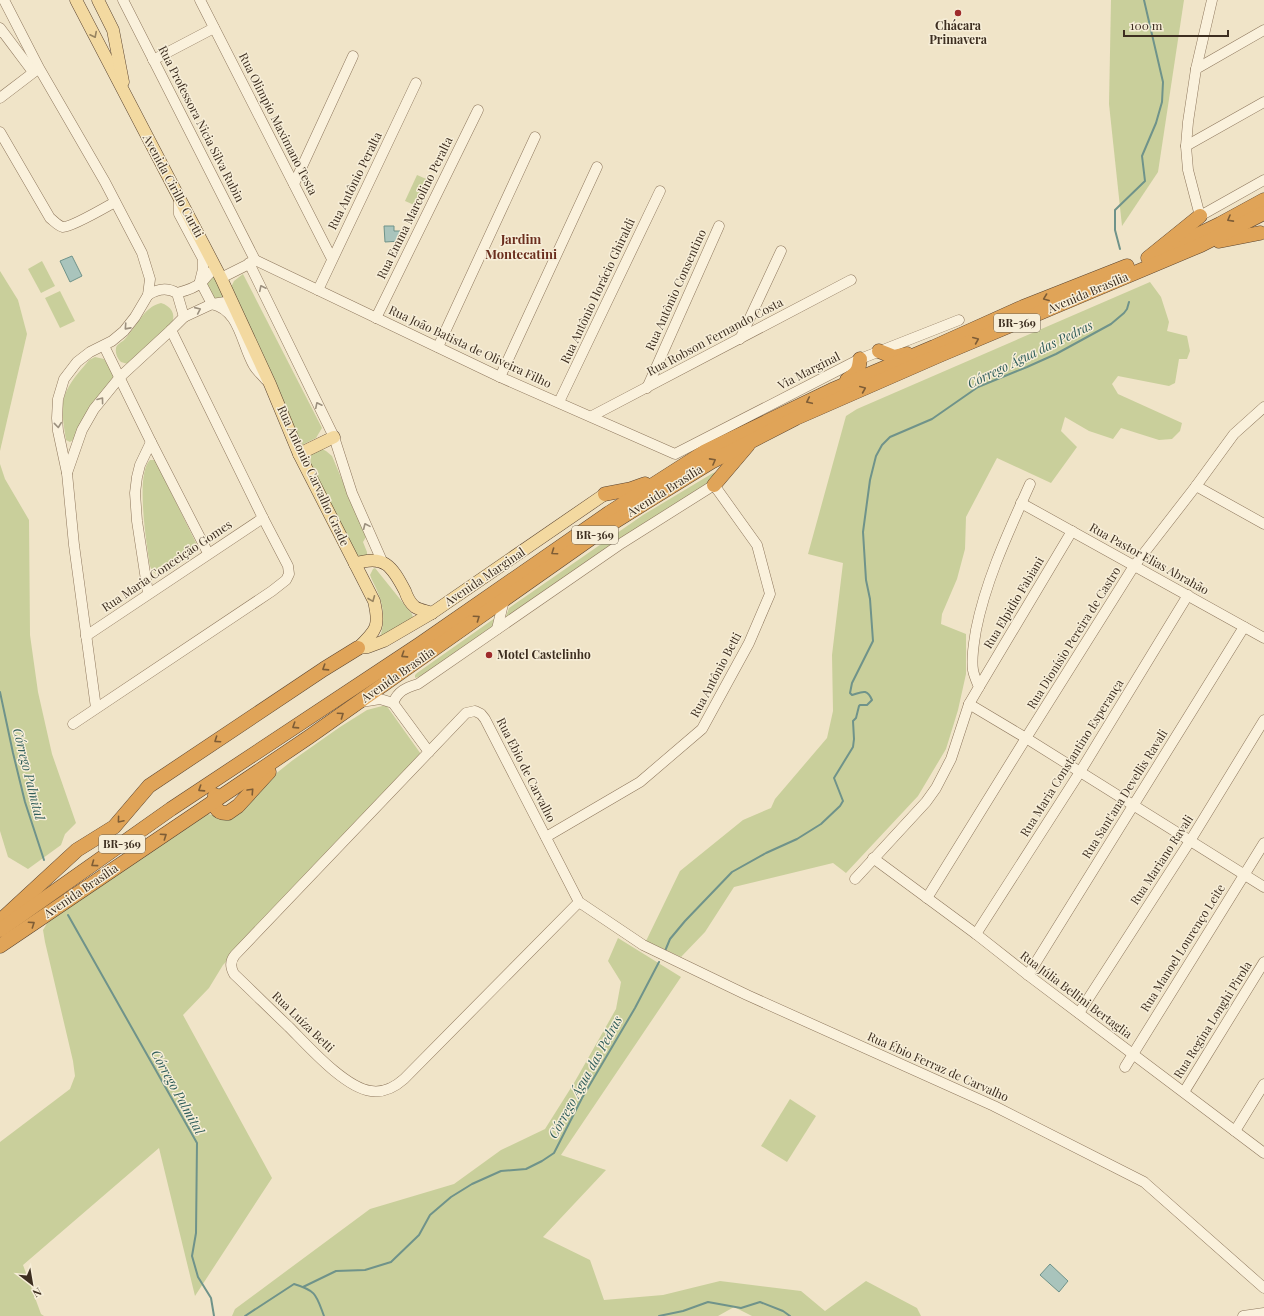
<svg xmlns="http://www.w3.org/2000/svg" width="1264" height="1316" font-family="'Playfair Display',serif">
<rect width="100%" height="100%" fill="#f0e4c8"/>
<!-- green -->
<g fill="#c9cf9b">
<path d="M1111,0H1184L1158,172L1122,226L1109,104Z"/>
<path d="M417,175L431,181L419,207L405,201Z"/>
<path d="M42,261L55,286L41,293L28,269Z"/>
<path d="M0,271L18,300L27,334L0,451Z"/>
<path d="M243,274L322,428L316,438L302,445H300L231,287L234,281Z"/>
<path d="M214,276L225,298C211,301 206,295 207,281Z"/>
<path d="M1150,282L1161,297L1169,322L1167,331L1187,336L1190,351L1187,359H1179L1175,383L1169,386L1118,376L1112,384L1118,394L1182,423L1180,431L1172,439L1159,440L1121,428L1113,439L1089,431L1065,417L1061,431L1077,447L1051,483L997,458L966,517L965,549L957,579L942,614L941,624L966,634V674L958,710L946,749L918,796L846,873L833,863L734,887L705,932L681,957L646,941L680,871L743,820L771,808L775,799L827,738L833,711L832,655L843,563L808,554L846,416L857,409Z"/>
<path d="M60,291L75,321L60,328L45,298Z"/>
<path d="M161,303C171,306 176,314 172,323L128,364L121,362C118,359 115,354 116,348C117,344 122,342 124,340C137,327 143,307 161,303Z"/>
<path d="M95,357L104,359L114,375V378L73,440L70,442L66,440C64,425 59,405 67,390C72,379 82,369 89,360Z"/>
<path d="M320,448L326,451L332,456L366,537L363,542L367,552V556L360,557L355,553L310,466L311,455Z"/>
<path d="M150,460H155L156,462L197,545L194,554L168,572L159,576L152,571L150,566C147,546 135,474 150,460Z"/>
<path d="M0,464L5,479L29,520L30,635L38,692L52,754L76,823L65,834L61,845L28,869L8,857L0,831Z"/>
<path d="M717,472L713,480L505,619L509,608L643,515L713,473Z"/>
<path d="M375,568L412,614L414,620L380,637C385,623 384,606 378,593C376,587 372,581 370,575L373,569Z"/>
<path d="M495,618L492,628L424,675L415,678V675L417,673Z"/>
<path d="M386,705L423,757L223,965L209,988L183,1015L272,1178L195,1296L159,1148L23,1265L41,1314L44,1316H0V1142L70,1089L75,1076L73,1061L45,942L43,930L49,920L208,814L221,817L293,760L340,727L367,710Z"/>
<path d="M618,938L681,977L561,1155L606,1170L543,1237L590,1260L604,1300L663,1295L720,1281L801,1291L825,1311L866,1281L917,1308L921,1316H752L734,1307L718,1316H232L235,1309L370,1209L454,1184L501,1150L545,1129L574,1083L616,1009L621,982L608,961Z"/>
<path d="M790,1099L816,1116L787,1162L761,1146Z"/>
</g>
<!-- water -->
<g fill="#a9c4bc" stroke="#6f938a">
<path d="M384,226H394V231H400L401,241L385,242Z"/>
<path d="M72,256L82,276L70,282L60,261Z"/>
<path d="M1050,1264L1068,1281L1059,1292L1040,1275Z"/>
</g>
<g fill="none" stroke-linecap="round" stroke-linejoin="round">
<!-- stream -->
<g stroke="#6f938a" stroke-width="2">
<path d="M1120,249L1115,230V210L1145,181L1142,156L1156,123L1162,102L1163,82L1144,0"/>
<path d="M0,692L13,753L25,802L44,860"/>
<path d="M68,915L197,1143L196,1233L192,1256L198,1277L211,1298L214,1316"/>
<path d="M665,951L670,939L685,921L732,872L766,853L797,839L821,824L840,806L843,801L834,778L853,747L854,739L853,721L856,718L859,706L860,705H867L872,700C867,688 862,692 852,695L850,693L852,683L873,641L870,599L866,580L863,532L870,480L876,456L882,445L890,437L932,419L978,387L1027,367L1056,354L1111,324L1124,313L1127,309L1129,302"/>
<path d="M303,1287L336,1271L365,1270L391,1262L419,1235L430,1215L451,1197L472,1184L501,1171L526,1169L542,1161L554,1153L582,1098L635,1008L659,962"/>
<path d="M245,1316L294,1284C317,1291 316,1295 324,1316"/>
<path d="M659,1316L683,1311L708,1302L741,1308L760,1302L783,1311L790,1316"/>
</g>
<!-- minor casing -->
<g stroke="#8d765c" stroke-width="11">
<g id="minor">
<path d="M4,0L39,68L105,182L142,253L150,279L148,295L135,317L124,331L112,341L90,352L77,362L64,379L58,399L57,418L58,431L67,473L74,545L96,708"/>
<path d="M123,0L255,260"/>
<path d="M200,0L332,259"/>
<path d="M1212,0L1196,69L1188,122L1186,146L1188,170L1200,216L1264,180"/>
<path d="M0,28L33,72"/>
<path d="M153,60L214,28"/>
<path d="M1196,69L1264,30"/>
<path d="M0,98L38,69"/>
<path d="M0,132L50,218C54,221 58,226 63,227C72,227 106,207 115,202"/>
<path d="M1186,146L1264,102"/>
<path d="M294,184L353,56"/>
<path d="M179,197V214L203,259V269L200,281L212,304C240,310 241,344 254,366C257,371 262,375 266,380"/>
<path d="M255,260L500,377L675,454L860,359L959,320"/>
<path d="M249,263L334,437L352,493L382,561"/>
<path d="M221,278L255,261"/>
<path d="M318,290L416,83"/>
<path d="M177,293L184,317"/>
<path d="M148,295C157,289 167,287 177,293C185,291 195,288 202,282C207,277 209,272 216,268"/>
<path d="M376,318L478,110"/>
<path d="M740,339L781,251"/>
<path d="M104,346L151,442L208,553"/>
<path d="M438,347L535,137"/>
<path d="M500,377L597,167"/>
<path d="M647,388L719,226"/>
<path d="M559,402L660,191"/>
<path d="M592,416L851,280"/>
<path d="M67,473L82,430L94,409L120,377L171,330L184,317L212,304L232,301"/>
<path d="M1196,486L1264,524"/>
<path d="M1021,503L1264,638"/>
<path d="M148,593L137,521L135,493L137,477L140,465L151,442"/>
<path d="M497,629L504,600"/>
<path d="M86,636L263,518"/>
<path d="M979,687L1072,531"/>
<path d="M361,702L380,699L393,703L429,752"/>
<path d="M393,703C398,691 405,688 418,684L622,543L714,485L757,545L770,594L749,643L702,729L640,782L546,837"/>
<path d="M969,704L1026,738L1264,887"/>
<path d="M73,724L272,591L286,580L289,574L288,566L263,518L171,330"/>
<path d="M873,858L976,934L1028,975L1264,1153"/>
<path d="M855,879L926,802L936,788L951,759L969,704L979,687C977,682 974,676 973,670C971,657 974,643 976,630C986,579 1009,531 1030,484"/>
<path d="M927,898L1026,738L1134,566L1196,486L1234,434L1264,407"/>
<path d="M579,902L404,1079C395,1087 384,1093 371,1091C345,1088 308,1046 289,1027C271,1010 253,992 234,974C230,967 230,961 235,955L466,713L475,711L481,714L485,719L579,902L643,945L747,995L994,1106L1144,1182L1264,1288"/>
<path d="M976,934L1080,772L1188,595"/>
<path d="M1028,975L1244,627"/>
<path d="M1079,1013L1190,841L1264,720"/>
<path d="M1125,1067L1264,843"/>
<path d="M1184,1092L1264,962"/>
<path d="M1235,1131L1264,1084"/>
<path d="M1243,1316L1264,1313"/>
</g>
</g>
<!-- major casing -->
<g stroke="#5b4430" stroke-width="13">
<g id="major">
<path d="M76,0L221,278L270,384L299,454L374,601C380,626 377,630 358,648"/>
<path d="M98,0L113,30L123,82"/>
<path d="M299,454L334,437"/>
<path d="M355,564C384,554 392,566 405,591C407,597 410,603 415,607C419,610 427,611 432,613"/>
<path d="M358,648L368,647L384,641L432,613L605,494"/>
</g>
</g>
<!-- highway casing -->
<g stroke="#5b4430" stroke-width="15">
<g id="highway">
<path d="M1219,241L1260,233"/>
<path d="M1168,249L1220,224L1264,200"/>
<path d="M1148,258L1200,216"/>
<path d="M879,351L894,357L907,354"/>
<path d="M847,380C857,373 859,371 860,359"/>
<path d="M714,485L748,445"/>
<path d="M605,494L631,489L645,484"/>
<path d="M215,795C213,805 216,814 228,813L238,806L269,772"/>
<path d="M0,921L77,850L114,827L149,786L324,669L358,648"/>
<path d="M0,930L171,809L420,644L609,513L706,451L832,390L934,347L1023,307L1127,266"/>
<path d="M0,946L309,737L614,522L711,462L796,418L940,355L1201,245L1264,213"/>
</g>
</g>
<!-- minor -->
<use href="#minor" stroke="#faf1dc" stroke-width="10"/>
<!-- major -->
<use href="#major" stroke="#f3d9a0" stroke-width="12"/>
<!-- highway -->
<use href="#highway" stroke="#e0a458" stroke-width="14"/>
</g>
<!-- one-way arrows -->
<defs><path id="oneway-chevron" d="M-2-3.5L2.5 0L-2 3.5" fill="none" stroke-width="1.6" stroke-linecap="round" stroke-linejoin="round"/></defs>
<g stroke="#988460">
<use href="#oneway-chevron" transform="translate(94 35) rotate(63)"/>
<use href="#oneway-chevron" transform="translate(372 599) rotate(68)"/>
</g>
<g stroke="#7e5d36">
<use href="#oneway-chevron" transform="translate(1230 219) rotate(151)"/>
<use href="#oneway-chevron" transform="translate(1046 298) rotate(159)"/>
<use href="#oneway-chevron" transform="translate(976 340) rotate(-23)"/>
<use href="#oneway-chevron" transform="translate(863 389) rotate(-23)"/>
<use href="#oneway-chevron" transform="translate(809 401) rotate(155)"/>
<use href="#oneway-chevron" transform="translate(713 461) rotate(-29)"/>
<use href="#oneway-chevron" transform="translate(554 552) rotate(145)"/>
<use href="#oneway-chevron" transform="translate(477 618) rotate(-35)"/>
<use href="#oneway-chevron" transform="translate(404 655) rotate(147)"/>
<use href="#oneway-chevron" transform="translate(325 668) rotate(147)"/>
<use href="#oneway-chevron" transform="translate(341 715) rotate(-35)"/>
<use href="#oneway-chevron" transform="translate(295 726) rotate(147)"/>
<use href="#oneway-chevron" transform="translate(217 740) rotate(146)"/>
<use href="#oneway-chevron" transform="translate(201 789) rotate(147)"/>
<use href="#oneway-chevron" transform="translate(251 791) rotate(-47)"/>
<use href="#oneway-chevron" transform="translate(120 820) rotate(130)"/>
<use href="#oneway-chevron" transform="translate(164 836) rotate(-34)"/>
<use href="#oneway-chevron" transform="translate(94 864) rotate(144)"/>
<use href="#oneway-chevron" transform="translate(32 924) rotate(-34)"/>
</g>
<g stroke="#9c907e">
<use href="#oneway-chevron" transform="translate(262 288) rotate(-116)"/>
<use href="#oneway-chevron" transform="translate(198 310) rotate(-24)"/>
<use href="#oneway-chevron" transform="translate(127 327) rotate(132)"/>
<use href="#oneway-chevron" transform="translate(101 400) rotate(-53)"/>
<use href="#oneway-chevron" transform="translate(318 405) rotate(-116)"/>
<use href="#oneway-chevron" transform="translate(58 425) rotate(84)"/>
<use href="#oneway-chevron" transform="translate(366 526) rotate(-114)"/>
</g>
<!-- markers -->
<g fill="#9e2a2b" stroke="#f7eed8" stroke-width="1.5">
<circle cx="958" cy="13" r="4"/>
<circle cx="489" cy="655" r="4"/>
</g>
<g text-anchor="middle" stroke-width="3" stroke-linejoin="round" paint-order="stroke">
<!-- shield labels -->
<g fill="#f7eed8" stroke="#756857" stroke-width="1">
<rect x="994" y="314" width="46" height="18" rx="3"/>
<rect x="572" y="526" width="46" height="18" rx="3"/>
<rect x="99" y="835" width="46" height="18" rx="3"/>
</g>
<g font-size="11" font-weight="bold" fill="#3d2e20">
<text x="1017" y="327">BR-369</text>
<text x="595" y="539">BR-369</text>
<text x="122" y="848">BR-369</text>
</g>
<!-- poi labels -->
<g font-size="12" font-weight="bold" fill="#3d2e20" stroke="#f7eed8">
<text x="958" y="30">Chácara<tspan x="958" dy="14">Primavera</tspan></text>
<text x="497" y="659" text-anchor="start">Motel Castelinho</text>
</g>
<!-- street labels -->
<g font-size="12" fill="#3d2e20" stroke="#f7eed8">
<text transform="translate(201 124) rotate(63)" y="4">Rua Professora Nicia Silva Rubin</text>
<text transform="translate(278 124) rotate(63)" y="4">Rua Olimpio Maximano Testa</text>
<text transform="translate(355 181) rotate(-64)" y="4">Rua Antônio Peralta</text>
<text transform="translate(173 186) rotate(62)" y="4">Avenida Cirillo Curtti</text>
<text transform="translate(415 208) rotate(-64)" y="4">Rua Emma Marcolino Peralta</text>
<text transform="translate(676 290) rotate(-66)" y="4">Rua Antônio Consentino</text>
<text transform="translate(598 291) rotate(-65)" y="4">Rua Antônio Horácio Ghiraldi</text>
<text transform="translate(1088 293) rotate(-23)" y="4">Avenida Brasília</text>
<text transform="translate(715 337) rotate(-28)" y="4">Rua Robson Fernando Costa</text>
<text transform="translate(470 347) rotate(25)" y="4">Rua João Batista de Oliveira Filho</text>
<text transform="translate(809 371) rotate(-27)" y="4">Via Marginal</text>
<text transform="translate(313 476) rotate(65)" y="4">Rua Antonio Carvalho Grade</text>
<text transform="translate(665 491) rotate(-32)" y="4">Avenida Brasília</text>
<text transform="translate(1149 559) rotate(29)" y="4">Rua Pastor Elias Abrahão</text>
<text transform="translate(167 566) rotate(-34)" y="4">Rua Maria Conceição Gomes</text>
<text transform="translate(485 577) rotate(-34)" y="4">Avenida Marginal</text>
<text transform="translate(1014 603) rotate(-59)" y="4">Rua Elpidio Fabiani</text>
<text transform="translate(1074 638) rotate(-58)" y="4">Rua Dionísio Pereira de Castro</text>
<text transform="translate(398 675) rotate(-35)" y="4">Avenida Brasília</text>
<text transform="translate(716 675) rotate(-62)" y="4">Rua Antônio Betti</text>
<text transform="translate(1072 758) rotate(-58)" y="4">Rua Maria Constantino Esperança</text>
<text transform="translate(526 770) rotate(63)" y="4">Rua Ebio de Carvalho</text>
<text transform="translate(1125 794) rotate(-58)" y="4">Rua Sant'ana Devellis Ravali</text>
<text transform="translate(1162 860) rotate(-57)" y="4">Rua Mariano Ravali</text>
<text transform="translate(81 891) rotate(-34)" y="4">Avenida Brasília</text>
<text transform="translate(1183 948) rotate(-58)" y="4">Rua Manoel Lourenço Leite</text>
<text transform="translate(1076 995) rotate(37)" y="4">Rua Júlia Bellini Bertaglia</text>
<text transform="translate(1213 1020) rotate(-58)" y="4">Rua Regina Longhi Pirola</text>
<text transform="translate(303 1022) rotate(44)" y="4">Rua Luíza Betti</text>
<text transform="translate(938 1067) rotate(24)" y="4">Rua Ébio Ferraz de Carvalho</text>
</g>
<!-- neighbourhood labels -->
<g font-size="13" font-weight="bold" fill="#6b2e1e" stroke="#f7eed8">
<text x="521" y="244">Jardim<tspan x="521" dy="15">Montecatini</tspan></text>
</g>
<!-- water labels -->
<g font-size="13" font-style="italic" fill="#2f5d5a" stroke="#f7eed8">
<text transform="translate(1030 354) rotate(-26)" y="5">Córrego Água das Pedras</text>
<text transform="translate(29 774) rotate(76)" y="5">Córrego Palmital</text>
<text transform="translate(585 1077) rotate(-61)" y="5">Córrego Água das Pedras</text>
<text transform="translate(178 1092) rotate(61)" y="5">Córrego Palmital</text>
</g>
</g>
<!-- north arrow -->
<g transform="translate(32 1284) rotate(149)" stroke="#f7eed8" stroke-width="3" paint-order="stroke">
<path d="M0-3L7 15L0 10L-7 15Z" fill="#3d2e20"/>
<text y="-6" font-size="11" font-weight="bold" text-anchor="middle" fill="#3d2e20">N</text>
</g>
<!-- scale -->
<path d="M1124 30v6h104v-6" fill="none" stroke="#3d2e20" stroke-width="2"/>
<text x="1130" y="30" font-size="12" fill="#3d2e20" stroke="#f7eed8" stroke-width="3" paint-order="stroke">100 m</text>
</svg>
